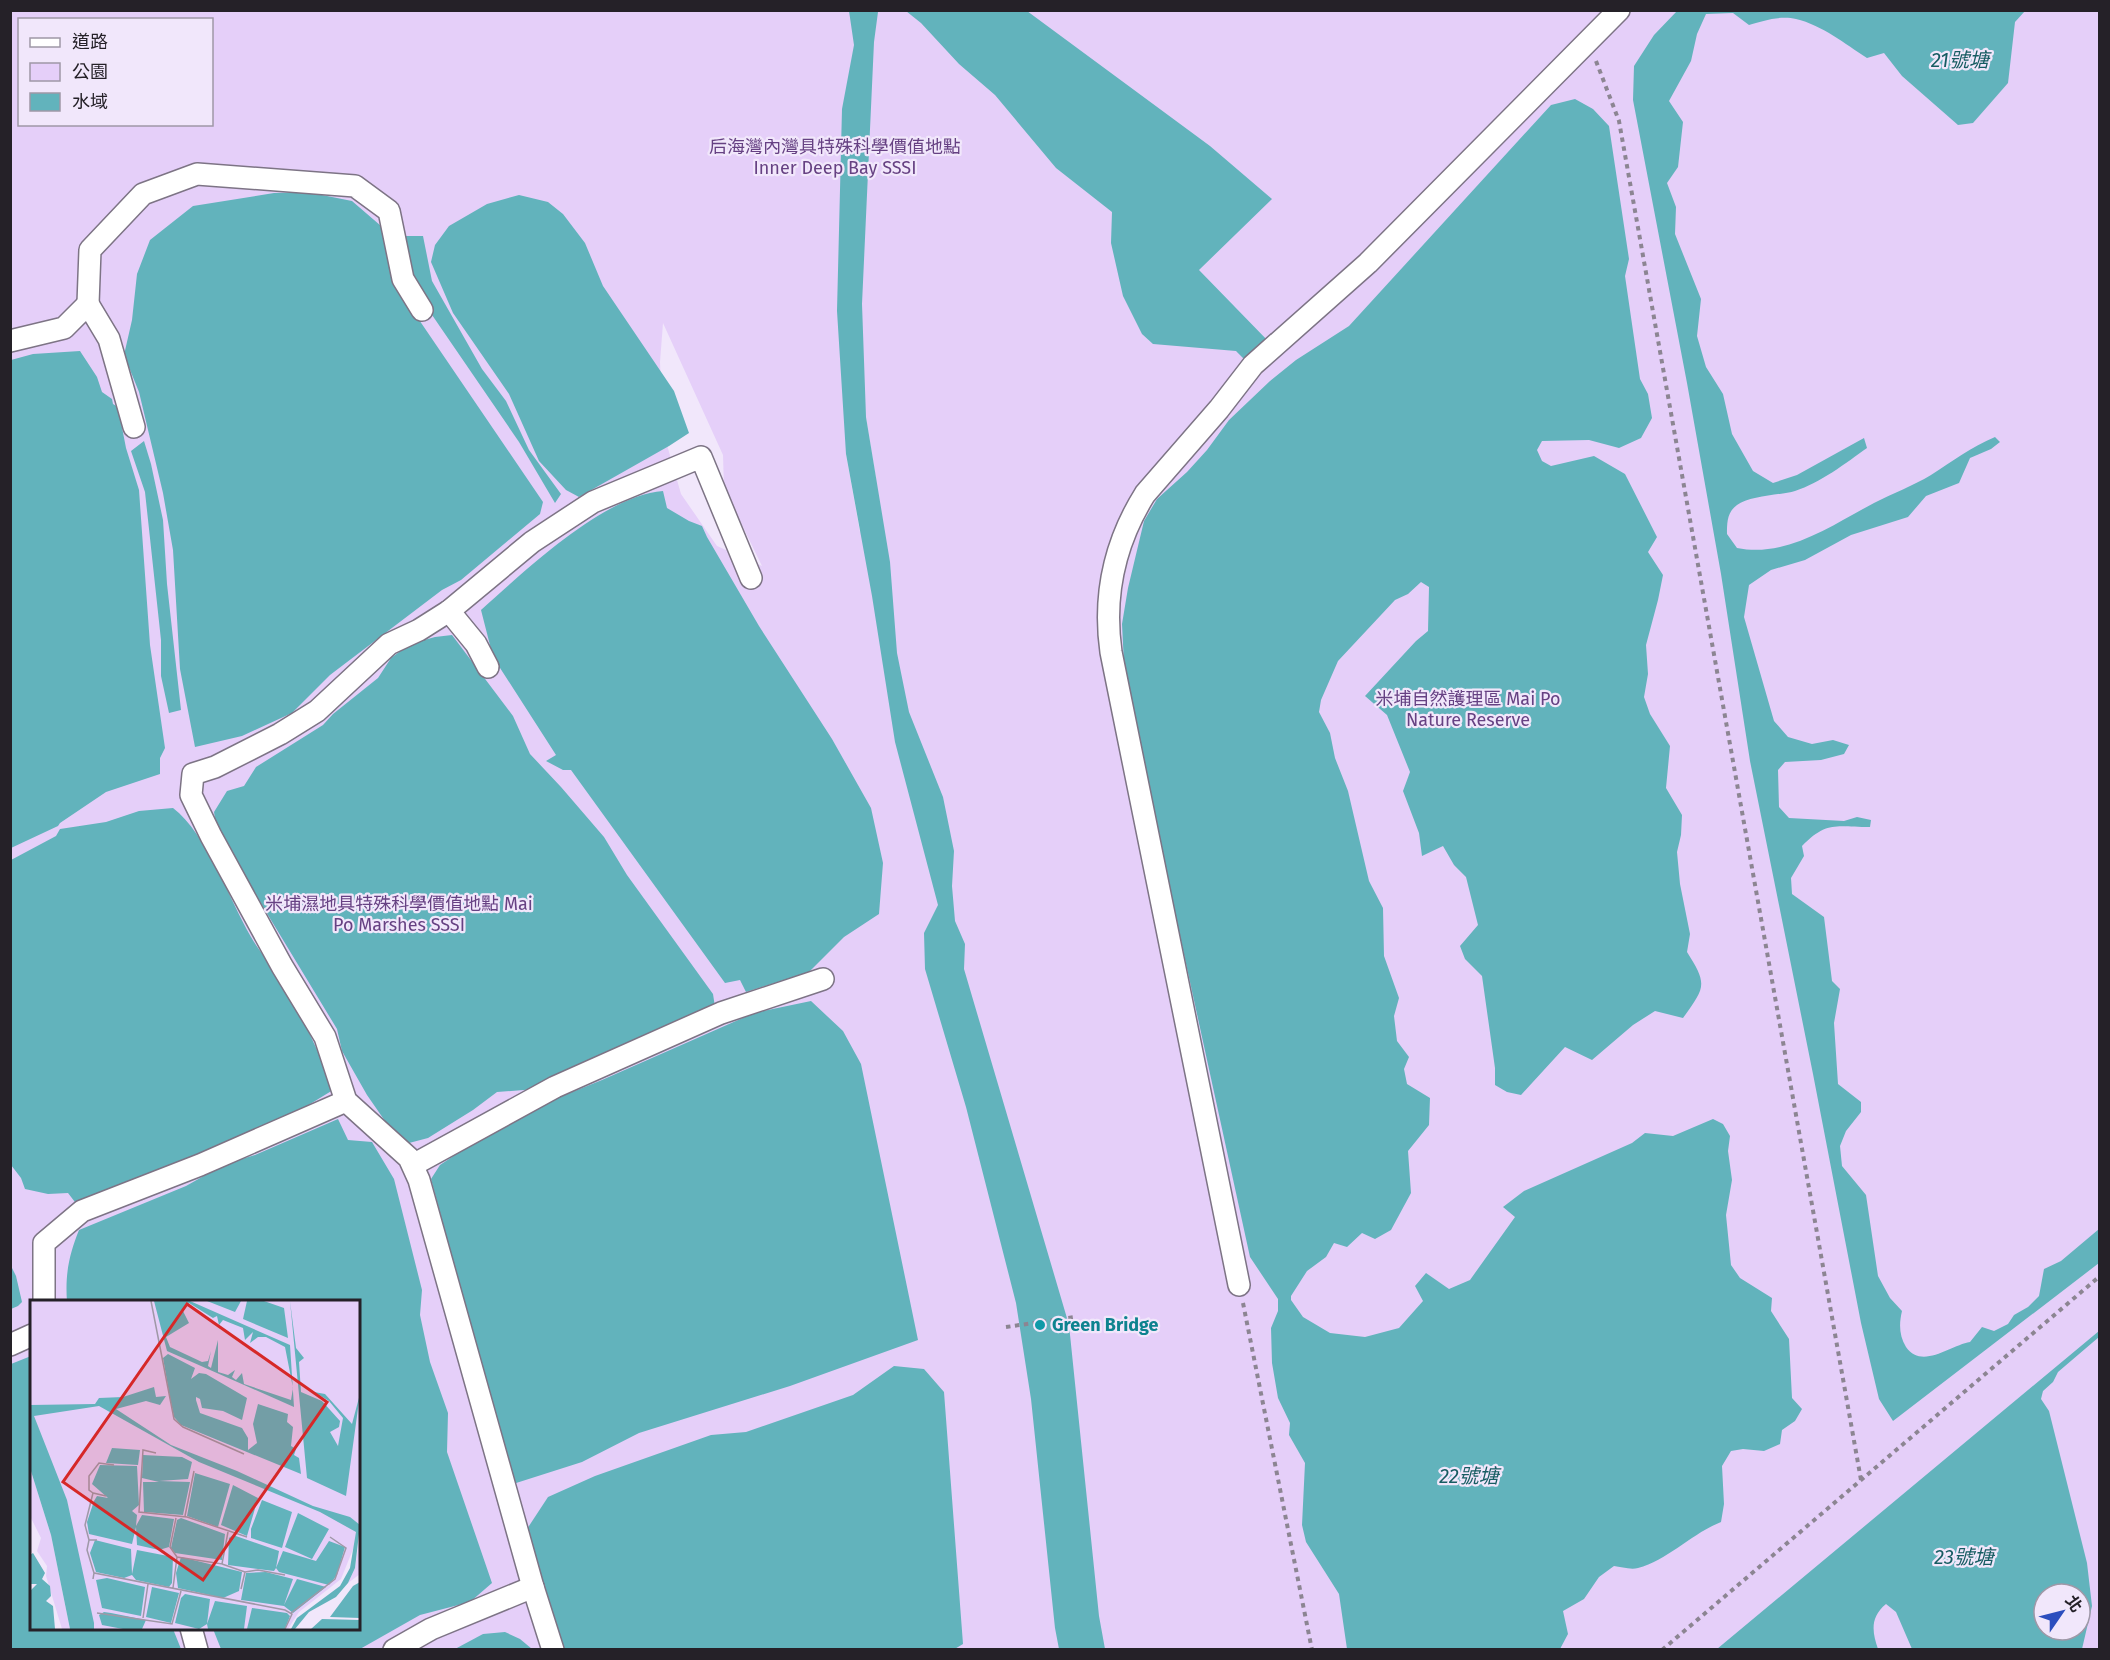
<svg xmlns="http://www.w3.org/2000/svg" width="2110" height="1660" font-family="'Fira Sans','Noto Sans TC',sans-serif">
<rect width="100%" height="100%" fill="#f1e7fb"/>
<!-- green -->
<path fill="#e5cff9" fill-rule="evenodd" d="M11,11H2099V1649L11,1650ZM20,20H212V124H20ZM663,323L723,455L724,488L762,566L717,546L681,494L663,431L660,362ZM866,417L876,479L860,532L846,454ZM32,1302H358V1628H32ZM2044,1594H2080V1630H2044Z"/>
<!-- water -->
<g fill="#62b3bc" fill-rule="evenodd">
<path d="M849,11H882L878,12L874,42L862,304L866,417L890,562L897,653L909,712L943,797L954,851L952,886L955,921L965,944L964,969L1069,1325L1099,1616L1105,1649H1059L1055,1628L1031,1399L1016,1303L966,1107L925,969L924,933L938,905L895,742L872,596L846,454L837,311L842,109L854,45Z"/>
<path d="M906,11H1027L1210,146L1272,199L1199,270L1270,343L1249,364L1236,351L1153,344L1142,334L1123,296L1111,243L1112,212L1056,168L995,95L959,64L921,23Z"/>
<path d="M1677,11H2025L2015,22L2008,83L1973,123L1958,125L1902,76L1884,53L1867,58C1845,44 1822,25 1796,19C1781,15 1762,21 1749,25L1733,13L1706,14L1697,34L1691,61L1669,101L1683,122L1678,167L1667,183L1676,207L1675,234L1701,299L1697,336L1706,367L1723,394L1732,434L1753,471L1773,483L1797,475L1864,438L1867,448C1846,463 1820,483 1795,491C1781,495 1749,496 1737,505C1727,512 1727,523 1727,534L1737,548C1787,558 1832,525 1874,503C1893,493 1913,486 1931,475C1953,461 1971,447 1995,437L2000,442L1991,449L1970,458L1959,483L1926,496L1908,517L1851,535L1805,560L1771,570L1749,585L1744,617L1774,721L1788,737L1812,744L1833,740L1849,745L1844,754L1821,760L1785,762L1778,770L1779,807L1789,818L1844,821L1857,817L1871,820L1870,827C1837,827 1827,820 1802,846L1804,856L1791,878L1792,894L1824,917L1832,981L1840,989L1834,1023L1838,1084L1861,1102V1112L1846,1131L1840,1146L1842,1166L1866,1195L1878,1276L1890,1298L1902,1311C1899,1324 1899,1335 1906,1347C1922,1370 1951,1345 1970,1342L1982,1327L1994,1331L2008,1324L2014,1315L2028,1307L2039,1296L2044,1269L2061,1261L2099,1229V1263L1893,1421L1879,1399L1861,1323L1813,1074L1750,761L1721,574L1687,383L1633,100L1634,66L1654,35Z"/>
<path d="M1575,99L1593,109L1609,126L1629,259L1625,276L1640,379L1648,394L1652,418L1641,438L1619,448L1589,440L1542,441L1537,450L1542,461L1551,466L1594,456L1625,474L1657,537L1648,552L1663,575L1658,600L1646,645L1648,674L1644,697L1650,714L1670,746L1666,788L1682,815L1681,835L1677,852L1680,884L1690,934L1687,952C1708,985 1705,987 1683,1018L1655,1011L1633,1025L1592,1060L1565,1047L1521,1095L1507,1092L1495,1085V1068L1482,976L1465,959L1460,946L1478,925L1466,877L1454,865L1443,846L1422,856L1419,833L1403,791L1410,772L1387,715L1365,696L1416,641L1428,631L1429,587L1421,582L1408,594L1395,600L1338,661L1321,700L1319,712L1330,733L1335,758L1348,791L1369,881L1383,908L1384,956L1399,998L1394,1016L1397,1041L1409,1057L1404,1069L1407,1084L1430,1098L1429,1125L1408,1151L1411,1193L1391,1230L1375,1239L1362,1233L1347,1247L1334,1243L1326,1257L1307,1271L1291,1296V1300L1303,1317L1330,1333L1365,1337L1399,1328L1423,1301L1415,1286L1426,1273L1449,1289L1470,1280L1515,1217L1503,1207L1524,1191L1632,1143L1645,1133L1673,1136L1713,1119L1723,1124L1730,1136L1728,1151L1732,1180L1726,1215L1731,1265L1740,1278L1772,1298L1771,1311L1789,1339L1792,1398L1802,1409L1795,1421L1782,1430L1780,1444L1764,1451L1743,1449L1731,1451L1722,1466L1724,1504L1721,1522C1691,1534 1668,1560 1638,1568C1631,1570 1621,1567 1614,1566L1599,1577L1584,1599L1563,1611L1568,1634L1560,1649H1347L1339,1594L1306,1542L1302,1525L1305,1463L1289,1435L1290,1423L1278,1398L1272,1363L1271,1328L1278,1311V1299L1250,1257L1125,684L1122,624L1128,588L1144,521L1157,499L1187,472L1207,450L1229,420L1270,381L1296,360L1349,326L1551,105Z"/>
<path d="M307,192L352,201L388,232L411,308L543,502L540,514L461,580L442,590L330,675L292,713L242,736L195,747L180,669L173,550L163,493L139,392L124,355L132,320L137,274L150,240L193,206L274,193Z"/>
<path d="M519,195L548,202L563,214L585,243L603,286L674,391L689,433L669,446L579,497L566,490L539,461L509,394L453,313L431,262L435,245L449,226L487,204Z"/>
<path d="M401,236H423L432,281L482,369L506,401L529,450L561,494L555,503L519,442L430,312L405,270Z"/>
<path d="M80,351L97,377L102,392L112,399L113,404L118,407L126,448L139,490L150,645L165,748L160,758V774L106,792L60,823L58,826L11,848V360L33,354Z"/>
<path d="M144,441L151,464L163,520L167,584L181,710L169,713L161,676V640L145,492L131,451Z"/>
<path d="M663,491L667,508L689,521L702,526L707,537L759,626L832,739L871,808L883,863L879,914L844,937L809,972L746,992L740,980L725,983L571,770H563L546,761L556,755L493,657L481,610C525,571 604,495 663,491Z"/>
<path d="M452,635L513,716L530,754L561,787L604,837L627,875L713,994L715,1007L549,1088L497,1092L473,1110L428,1138L409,1143L394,1134L367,1095L342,1051L337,1029L217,831L214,812L227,791L244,786L256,767L323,725L333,714L378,678L391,658L410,644L435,637Z"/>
<path d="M173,808C207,834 229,899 251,937C259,951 271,964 279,978C301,1013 319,1051 333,1090L266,1131L78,1206L68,1193L48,1194L25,1189L21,1178L11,1165V860L56,836L60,829L106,822L139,811Z"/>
<path d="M811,1001L843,1031L861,1064L918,1340L790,1386L639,1433L582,1462L513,1484L431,1179L440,1165L515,1115L602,1080L754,1013Z"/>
<path d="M338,1119L348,1140L372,1142L394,1179L422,1290L420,1315L430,1362L448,1413L447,1452L492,1583L470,1602L420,1615L360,1649H221L213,1629L358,1628V1302H67C65,1274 69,1255 79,1230L186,1186L225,1164L255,1155Z"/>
<path d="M11,1266L16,1276L22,1302L18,1306L11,1309Z"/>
<path d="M2099,1331V1337L2058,1372L2053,1382L2043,1391L2041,1399L2049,1411L2087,1563L2092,1606L2082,1649H1912L1896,1612L1886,1604C1870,1617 1872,1632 1878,1649H1717ZM2044,1594H2080V1630H2044Z"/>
<path d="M31,1356L32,1628L173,1629L181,1649H11V1364Z"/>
<path d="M894,1366L924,1369L944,1392L963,1644L953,1650L564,1649L527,1529L548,1497L595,1476L711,1435L746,1432L853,1395Z"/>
<path d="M505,1632L520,1639L532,1649H455L483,1634Z"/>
</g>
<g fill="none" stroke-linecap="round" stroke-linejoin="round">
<!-- minor casing -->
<g stroke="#7d7485" stroke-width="24">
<g id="minor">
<path d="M88,304L90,250L143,194L197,174L355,186L389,211L403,279L422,310"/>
<path d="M10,341L64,328L88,304L109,339L134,427"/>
<path d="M449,611L476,644L488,667"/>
<path d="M413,1165L555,1087L721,1013L823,979"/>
<path d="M1239,1285L1111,652C1103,596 1115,542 1145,494L1219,409L1253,365L1368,263L1619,10"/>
<path d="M44,1302V1243L82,1211L200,1165L346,1101"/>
<path d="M10,1345L32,1335"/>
<path d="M191,1628L197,1650"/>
<path d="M394,1650L431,1629L533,1587"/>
<path d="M553,1650L533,1587L419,1180L409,1158L346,1101L325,1037L282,966L211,836L191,795L193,774L215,767L280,734L317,711L389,644L419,630L449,611L532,542L593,502L701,457L751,578"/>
</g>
</g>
<!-- path -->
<g stroke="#8c8592" stroke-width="4" stroke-dasharray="4.5 4.5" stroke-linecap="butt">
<path d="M1596,61L1619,121L1861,1480"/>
<path d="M1243,1303L1312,1650"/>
<path d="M1006,1327L1075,1317"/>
<path d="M1662,1650L2100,1276"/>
</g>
<!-- minor -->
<use href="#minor" stroke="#fff" stroke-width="21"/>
</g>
<!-- markers -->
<circle fill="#0f9aa8" stroke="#f1e7fb" stroke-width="2" cx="1040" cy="1325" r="6"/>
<g text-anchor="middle" stroke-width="4.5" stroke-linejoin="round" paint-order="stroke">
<!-- park labels -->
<g font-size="18" fill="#664183" stroke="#f1e7fb">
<text x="835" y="153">后海灣內灣具特殊科學價值地點<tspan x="835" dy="21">Inner Deep Bay SSSI</tspan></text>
<text x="1468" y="705">米埔自然護理區 Mai Po<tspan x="1468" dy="21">Nature Reserve</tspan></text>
<text x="399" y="910">米埔濕地具特殊科學價值地點 Mai<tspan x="399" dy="21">Po Marshes SSSI</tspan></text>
</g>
<!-- culture labels -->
<g font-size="18" font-weight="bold" fill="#0d838f" stroke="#f1e7fb" text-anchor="start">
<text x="1052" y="1331">Green Bridge</text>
</g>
<!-- water labels -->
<g font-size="20" font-style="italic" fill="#165c62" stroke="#f1e7fb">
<text x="1960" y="67">21號塘</text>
<text x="1469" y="1483">22號塘</text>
<text x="1964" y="1564">23號塘</text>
</g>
</g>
<!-- overview -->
<g transform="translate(30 1300)">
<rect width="330" height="330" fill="#f1e7fb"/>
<path d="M0,1H330V232L311,279L269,312L258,329H64L37,202L0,144ZM0,168L21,235L40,329H32L16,276L17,266L7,251L11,238L0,216ZM330,235V274L318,283L325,268Z" fill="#e5cff9"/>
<path d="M124,1H160L260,45L264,107L137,51ZM159,3L183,18L187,16L189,25L193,20L213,28L215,40L223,32L220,43L228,37H236L255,47L263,88L261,100L214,84L212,73L206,80L202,77L205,70L198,75L188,72V40L181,68L178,66L181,51L178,61L172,62L140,47L136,37L159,23L153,11ZM177,1H211L205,12ZM217,1H234L254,8L258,38L213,19ZM260,1L266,48L274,58L269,62L271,92L292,101L310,121L309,127L300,132L308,146L313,118L299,101L284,92L295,94L322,124L330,94L316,196L277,178ZM138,54L165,68L161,79L169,73L176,74L217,98L212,120L193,111L172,108L170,99L166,97V100L170,113L212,128L218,138V150L227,143L223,124L228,104L258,114L257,122L263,127L261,146L266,149L264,155L269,158L271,174L151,125L144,117L140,98L133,58ZM124,87L126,97L136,96L130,105L116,101L86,109L141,145L207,171L283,206L320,217L330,225L325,268L318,283L306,297L279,312L265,329H261L267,318L310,286L320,268L326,232L290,212L169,162L69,106L4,116L37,200L64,323V329H40L21,235L0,168V105L65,104L69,98L93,97ZM82,148L110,150L108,165L76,163ZM113,155L152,157L162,162L158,179L129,181L160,182L153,215L114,212L113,182H129L112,178ZM70,165L107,166L109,205L102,211L107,215L106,226L112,215L144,219L139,247L129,250L107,245L106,227L102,244L59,234L57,222L64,201L67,196L78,198L62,184ZM165,173L200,184L188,227L157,216ZM203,185L228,198L217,236L191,225ZM232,200L262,212L252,248L221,238V229ZM268,213L299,229L282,259L255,247ZM151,218L195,234L192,260L145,253L141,248L147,220ZM203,235L249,251L246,268L253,251L286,261L299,241L315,247L307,275L299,285L249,272L246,268L244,271L198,265L199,238ZM65,240L101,249L102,274L107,250L143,257L142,283L139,287L106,280L102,275L94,278L66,272L60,253ZM3,253L15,273L12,279L20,286L21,296L16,301L23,306L25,329H0V291L7,284H0V255ZM151,257L212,272L209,291L193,298L148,288L146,273ZM236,272L263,279L254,305L267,279L296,287L263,313L254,306L211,300L216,273ZM77,278L115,287L111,316L72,308L66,280ZM330,282V318L300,317L323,286ZM122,287L149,293L141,323L116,317ZM155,294L180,299L177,324L185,301L217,306L214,329H178L177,324L169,329L145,323L151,298ZM222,308L257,313L260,316L255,329H217ZM74,312L81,313L116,320L112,329H93L72,325L69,315ZM292,319L330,320V329H281Z" fill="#62b3bc" fill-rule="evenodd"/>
<path fill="none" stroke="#9f98a7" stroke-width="1.5" d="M121,1L144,119L153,127L214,154M126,153L113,150L109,212L157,217L217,237M63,193L59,190V176L69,163L84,165M155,216L164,171M146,218L140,247L147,257L192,264L198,232M59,240L55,225L63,193L76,196M192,264L215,272L211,289M215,272L228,270L255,275M64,273L57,250L59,240H67M63,279L64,273L255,310L262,314L255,329M143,288L147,257M67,313L142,324L151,291M261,313L305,279L316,248L300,237M113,318L118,284"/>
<path fill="#d62828" fill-opacity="0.15" stroke="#d62828" stroke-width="3" d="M157,4L297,102L173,280L33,182Z"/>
<rect width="330" height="330" fill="none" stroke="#252128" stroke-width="3"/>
</g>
<!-- border -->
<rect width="2110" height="1660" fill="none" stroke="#252128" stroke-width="24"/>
<!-- legend -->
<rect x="18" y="18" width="195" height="108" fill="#f1e7fb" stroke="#9f98a7" stroke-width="1.5"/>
<rect x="30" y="38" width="30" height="9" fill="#ffffff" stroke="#9f98a7" stroke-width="1.5"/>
<text x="72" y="48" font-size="18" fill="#252128">道路</text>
<rect x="30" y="63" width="30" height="18" fill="#e5cff9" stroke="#9f98a7" stroke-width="1.5"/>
<text x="72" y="78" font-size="18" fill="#252128">公園</text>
<rect x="30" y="93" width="30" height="18" fill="#62b3bc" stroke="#9f98a7" stroke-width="1.5"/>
<text x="72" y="108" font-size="18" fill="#252128">水域</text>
<!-- north arrow -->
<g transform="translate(2062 1612) rotate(55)"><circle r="28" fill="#f1e7fb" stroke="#9f98a7" stroke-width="1.5"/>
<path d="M0-4.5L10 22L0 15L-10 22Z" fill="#2c4ebe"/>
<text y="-9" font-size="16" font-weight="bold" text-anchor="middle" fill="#252128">北</text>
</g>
</svg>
